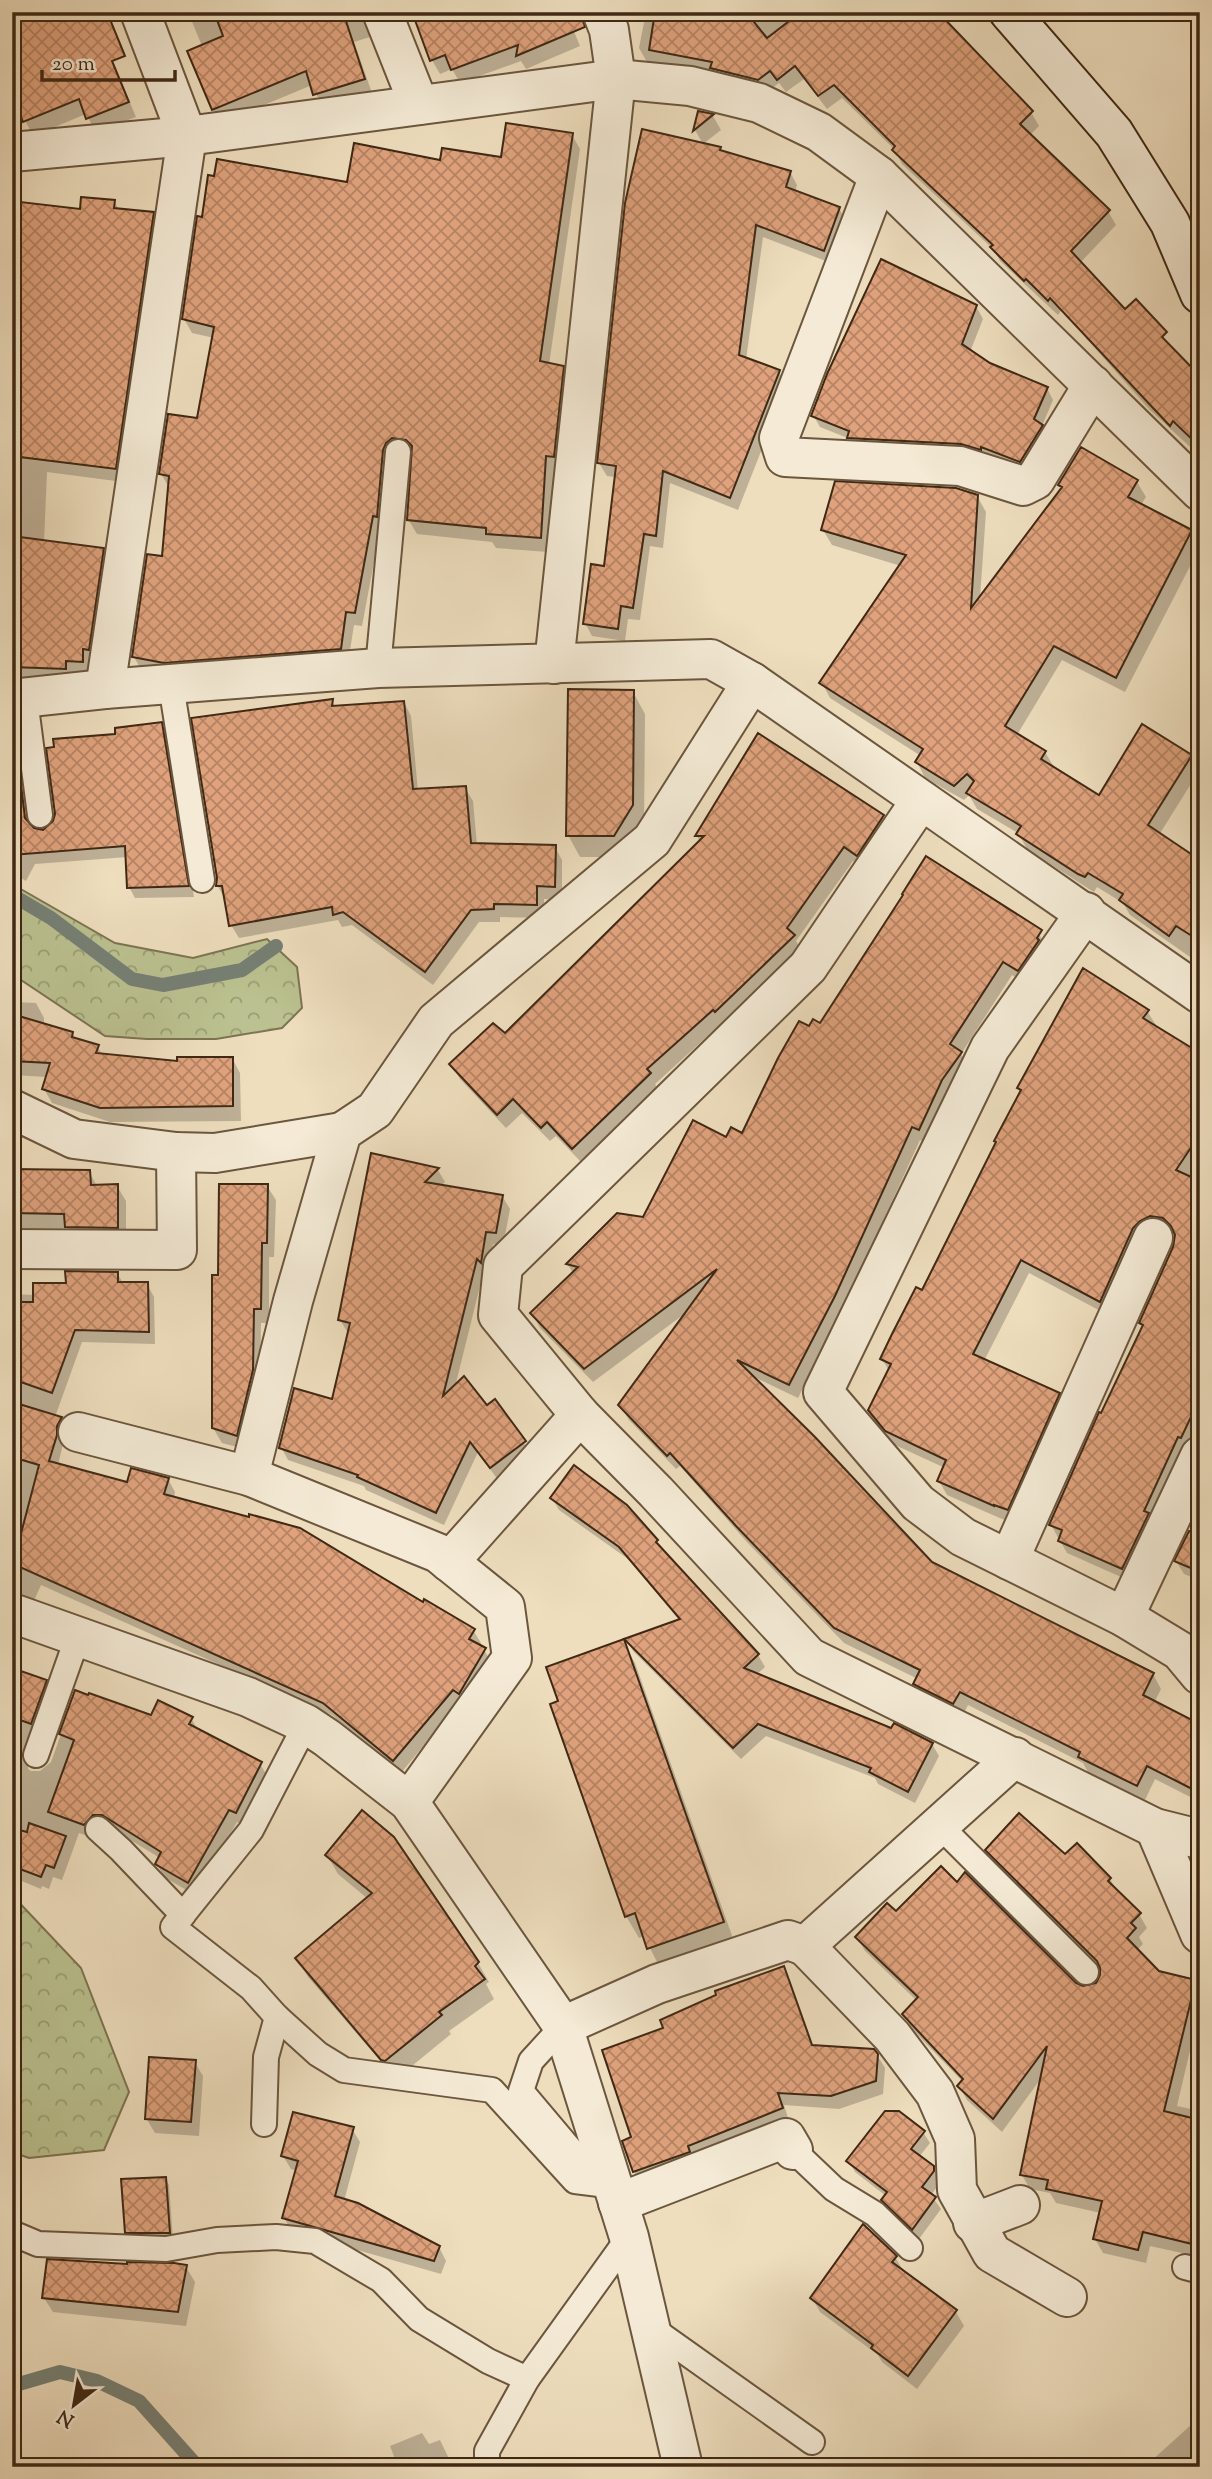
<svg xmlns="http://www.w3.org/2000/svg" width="1212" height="2479" font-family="'Sorts Mill Goudy',serif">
<defs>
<pattern id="forest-crowns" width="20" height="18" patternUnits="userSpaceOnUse" patternTransform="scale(1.75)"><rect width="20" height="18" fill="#bbc190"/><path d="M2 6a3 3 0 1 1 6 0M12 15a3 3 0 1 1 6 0" fill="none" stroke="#999d74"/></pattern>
<pattern id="building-cross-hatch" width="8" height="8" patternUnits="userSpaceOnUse" patternTransform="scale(1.75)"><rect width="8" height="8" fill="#dfa27c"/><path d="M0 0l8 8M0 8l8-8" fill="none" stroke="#b68464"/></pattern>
</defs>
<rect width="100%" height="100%" fill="#eedebe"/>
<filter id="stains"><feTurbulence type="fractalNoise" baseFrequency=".00286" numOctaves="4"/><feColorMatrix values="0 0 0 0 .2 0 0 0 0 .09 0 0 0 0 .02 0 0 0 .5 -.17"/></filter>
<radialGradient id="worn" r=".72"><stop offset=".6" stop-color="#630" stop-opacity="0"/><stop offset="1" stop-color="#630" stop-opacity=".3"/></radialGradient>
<!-- forest -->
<g fill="url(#forest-crowns)" stroke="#7d7452" stroke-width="2">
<path d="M12,884L115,943L193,958L267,939L297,967L302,1008L282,1028L216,1039H147L105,1036L12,974Z"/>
<path d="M12,1895L81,1968L129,2092L104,2150L29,2158L12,2152Z"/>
</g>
<!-- shadow -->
<g fill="#0003">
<path d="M12,12H92L136,117L96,132L86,114L33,136L21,112L12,116Z"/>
<path d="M188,12H373L368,23L370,37L354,42L372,93L323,108L312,85L221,123L213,109L202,46Z"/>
<path d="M407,12H566L580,46L526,69L521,61L460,83L452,69L440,74L432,60L417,21L414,22Z"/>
<path d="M646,12H932L1031,112L1039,126L1029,136L1108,211L1116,225L1080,263L1071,296L1058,315L1000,261L994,250L902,164L895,150L842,98L827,109L804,79L786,92L779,83L766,93L716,75L647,62L639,48Z"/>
<path d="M700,113L713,116L721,130L703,144L695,130Z"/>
<path d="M572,135L580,149L549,365L563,367L571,381L561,471L554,470L548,552L496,548L492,542L417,534L408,519L413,453L401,452L380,530L362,626L354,625L348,663L142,671L134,657L163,558L170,489L161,474L199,420L214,338L192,333L184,319L348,184L441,162L502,159Z"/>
<path d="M720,148L722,152L790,172L797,185L795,192L839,208L846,221L831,263L763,237L746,360L779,372L787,385L738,510L670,483L663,548L650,546L640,620L628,619L625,641L592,636L585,623L606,568L616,477L607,476L599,463Z"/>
<path d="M114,201L119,210L153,213L160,227L123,482L47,472L44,542L103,550L111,564L90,675L12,682V203L82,211Z"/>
<path d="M976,306L983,319L970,352L989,364L1047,388L1053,400L1042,426L1049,438L1027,473L856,450L850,439L820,427L813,415Z"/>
<path d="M1080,328L1200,407V456L1150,410L1086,338Z"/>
<path d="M1137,482L1146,497L1141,505L1191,531L1200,547L1125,692L1062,660L1017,735L1045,752L1054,767L1099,797L1190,756L1199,771L1159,835L1200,863V964L1130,915L1123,903L1097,887L1094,892L1089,889L1027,849L1018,833L977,809L969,795L964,800L925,778L917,762L921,756L830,698L822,683L901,566L832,545L823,530L977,496L986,512L980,598L1063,490L1060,485Z"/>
<path d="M633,692L645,714L644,827L626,857H580L568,835Z"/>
<path d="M332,701L336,708L404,702L411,716L418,791L465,788L473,801L477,845L555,847L562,860V900L544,899V918L500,917V922H479L433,985L352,925L342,927L338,920L239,938L231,925L225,899L217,885Z"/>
<path d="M161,724L167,735L194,897L135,898L129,887L128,857L35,864L26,881L12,873V753H16L22,764L30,827L43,831L55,822L117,736Z"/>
<path d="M759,735L882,816L891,831L866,869L853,861L796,941L802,951L724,1025L722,1023L655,1084L658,1089L581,1162L556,1136L550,1141L522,1113L506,1128L460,1079L452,1065L505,1035L700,843L697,836Z"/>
<path d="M1039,934L1047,949L1026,984L1012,975L961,1054L969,1068L927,1144L920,1140L842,1311L798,1398L752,1376L931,1563L1153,1674L1161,1689L1154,1703L1200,1726V1802L1155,1779L1145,1800L1088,1772L1083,1763L968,1705L962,1717L924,1699L915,1684L918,1679L844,1643L746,1541L680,1466L676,1469L629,1420L620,1405L687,1312L593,1382L540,1328L532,1313L573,1273L568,1265L618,1215L644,1219L727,1139L743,1135L809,1029Z"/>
<path d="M12,1002L36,1003L44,1018V1025L72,1033L76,1040L97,1046L103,1056L179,1063L232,1058L240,1073L241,1121L110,1122L52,1103L44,1089L47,1077L12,1075Z"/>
<path d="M1147,1011L1156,1025L1154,1027L1200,1055V1363L1152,1342L1141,1323L1175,1247L1177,1236L1172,1232L1159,1230L1108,1315L1029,1273L984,1361L1058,1395L1066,1409L1015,1523L1002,1519L947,1495L939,1481L945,1468L895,1445L878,1425L870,1410L889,1371L882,1359L923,1293L1021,1092L1019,1088Z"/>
<path d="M372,1155L438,1170L445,1182L441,1186L502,1196L510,1209L503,1246L493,1244L488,1274L484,1270L455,1387L486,1408L495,1402L532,1455L498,1480L478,1452L444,1525L366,1490L364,1486L288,1460L281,1447L333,1401L348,1333L340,1320Z"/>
<path d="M12,1171L89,1172L97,1186H117L126,1201V1242H75L67,1228H12Z"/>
<path d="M267,1186L276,1200L274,1257H269V1323H261L260,1386L245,1449L222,1443L213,1428L220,1277Z"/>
<path d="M117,1273L123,1283L147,1284L154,1297L155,1344L82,1342L55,1417L61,1419L68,1432L64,1440L58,1465L129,1484L168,1479L175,1492L174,1498L423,1605L473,1630L481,1643L479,1647L484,1650L492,1663L401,1773L332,1715L41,1585L32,1605L12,1599V1294L35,1295Z"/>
<path d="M1116,1387L1200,1428V1449L1130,1581L1067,1553L1051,1525Z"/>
<path d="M552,1498L626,1506L662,1551L758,1655L765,1667L756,1675L892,1730L932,1744L939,1756L915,1803L878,1784L875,1778L766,1736L741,1759L633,1651L627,1640L680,1621L628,1559L559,1510Z"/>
<path d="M1200,1512V1581L1184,1574L1176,1561Z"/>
<path d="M623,1641L635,1663L735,1944L661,1970L644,1936L639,1938L626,1916L561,1702Z"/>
<path d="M12,1670L45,1682L53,1695L28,1764V1769L31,1771H40L51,1762L76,1692L152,1717L191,1718L199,1732L260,1764L268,1777L243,1825L237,1822L195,1895L164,1877L157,1864L160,1858L109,1827L91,1837L79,1833L62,1880L53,1877L49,1889L42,1886L41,1889L12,1877Z"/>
<path d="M393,1838L478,1963L489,1982L486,1984L494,1999L449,2031L451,2034L396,2079L308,1977L297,1959L368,1899L338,1874L327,1855Z"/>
<path d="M987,1850L1065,1856L1110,1879L1118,1893L1139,1914L1147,1928L1139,1937L1143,1944L1136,1951L1158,1973L1195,1981L1200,1990V2008L1177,2106L1200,2111V2257L1150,2246L1146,2263L1103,2253L1095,2239L1101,2213L1056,2203L1050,2193L1030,2189L1022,2175L1042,2077L1002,2132L967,2100L959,2086L963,2082L912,2029L904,2015L917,2001L865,1951L857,1937L896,1913L1075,1985L1089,1988L1097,1984L1102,1971L995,1864Z"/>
<path d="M783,1968L790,1980L814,2047L877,2055L885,2068L883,2094L839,2109L784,2105L789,2121L642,2184L634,2172L624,2142L633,2139L666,2029Z"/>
<path d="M194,2061L203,2076L199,2136L155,2133L146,2118Z"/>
<path d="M352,2129L360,2142L344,2201L439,2247L446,2261L441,2274L291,2231L284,2217L297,2171L291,2169L283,2156Z"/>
<path d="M923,2132L930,2143L919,2157L933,2167L940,2179V2183L931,2195L941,2209L919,2239L889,2211L883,2200L886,2196L855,2172L849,2161Z"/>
<path d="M165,2178L169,2185L173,2240L130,2239L126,2232Z"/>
<path d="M895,2257L904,2272L956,2312L964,2326L917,2389L882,2362L878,2355L820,2312L812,2298Z"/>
<path d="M186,2267L195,2282L186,2326L53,2312L44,2298Z"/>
<path d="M1192,2424L1200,2433V2467H1153L1150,2462Z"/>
<path d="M422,2433L429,2444L440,2440L453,2467H398L390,2446Z"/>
</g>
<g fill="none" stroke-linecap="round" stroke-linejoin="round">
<!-- stream -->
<g stroke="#768075" stroke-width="14">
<path d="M12,895L51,918L132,979L163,985L242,970L276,946"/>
<path d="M12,2386L60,2372L97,2381L139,2401L198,2467"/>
</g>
</g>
<!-- building -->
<g fill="url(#building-cross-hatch)" stroke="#3f2814" stroke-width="2">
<path d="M12,12H107L125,56L112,61L129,102L86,119L79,99L23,122L12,94Z"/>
<path d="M214,12H343L365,79L313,95L306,71L212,110L187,51L223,36Z"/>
<path d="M412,12H581L585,27L516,56L518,45L451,70L445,55L430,61Z"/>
<path d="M655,12L687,18L695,12H746L767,38L801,12H938L1033,111L1020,124L1110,210L1071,251L1125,309L1136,299L1167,332L1162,337L1200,376V447L1173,421L1170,426L1050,298L1048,301L1026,279L1024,281L990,247L993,245L892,150L895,146L834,85L818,96L795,66L777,80L770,71L758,80L710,68L712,62L649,50Z"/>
<path d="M698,111L714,114L693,131Z"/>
<path d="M506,123L573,133L540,361L564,366L554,457L546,456L541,538L486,534V528L407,520L412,446L406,440L392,438L386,443L383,450L377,517L373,516L355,613L346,612L341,649L164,663L132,657L147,554L162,556L169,476L159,474L168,414L197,418L214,327L182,319L197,216L202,217L208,175L214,176L217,159L347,182L354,143L440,160L442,148L501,157Z"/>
<path d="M642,129L721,147L720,150L791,171L786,187L840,207L824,251L756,225L739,355L780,370L730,498L663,471L656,536L644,534L633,608L621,606L618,629L583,624L591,564L604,566L616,466L597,463L625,203Z"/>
<path d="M81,197L115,200L114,208L154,212L116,469L12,456V201L80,209Z"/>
<path d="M881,259L977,305L962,344L990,363L1048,387L1034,419L1043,425L1020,462L981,447V450L961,444L847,438L849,431L811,416L827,374Z"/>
<path d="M1081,447L1138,480L1128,497L1192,530L1116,678L1054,646L1005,726L1046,751L1041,759L1099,795L1142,724L1192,755L1148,825L1200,860V941L1176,926L1169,936L1119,900L1123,894L1088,873L1085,877L1078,874L1016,834L1021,826L966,793L974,781L967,774L954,786L915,762L923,749L819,683L906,555L821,530L835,481L956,488L978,495L971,608L1062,487L1058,485Z"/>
<path d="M12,536L104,548L89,650L83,649V662L66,661V669L12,667Z"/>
<path d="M568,689L634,690L633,805L614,836H566Z"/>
<path d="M333,699L332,706L404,701L413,789L466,786L471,843L556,845L555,887L537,886V905L494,904V909L471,910L425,972L343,912L333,915L332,907L229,926L222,886H216L217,878L191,718Z"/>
<path d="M162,722L189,886L127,888L125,846L12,855V751H17L25,818L34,828L43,830L53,821L55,814L46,748L54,747L53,739L115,734V728Z"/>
<path d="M758,733L884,815L857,856L844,847L787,928L795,935L715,1012L713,1010L647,1069L651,1073L572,1149L547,1122L541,1128L513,1099L497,1115L449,1064L493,1023L505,1033L704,836H695Z"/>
<path d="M926,856L1042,930L1037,938L1039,940L1018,971L1003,962L950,1044L962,1052L942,1080L919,1130L912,1127L835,1296L789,1385L737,1360L815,1437L932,1562L1154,1673L1143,1695L1200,1724V1793L1147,1766L1137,1786L1078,1757L1080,1752L960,1692L953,1704L913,1684L920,1670L834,1628L736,1526L670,1453L667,1456L618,1405L717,1269L584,1369L530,1313L578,1267L566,1264L617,1213L643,1217L693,1120L726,1137L731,1127L742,1133L778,1058L799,1021L809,1026L813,1019L820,1023L903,895L902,894Z"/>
<path d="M1083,968L1149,1010L1143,1018L1200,1053V1134L1176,1170L1200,1181V1398L1181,1438L1178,1437L1144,1511L1149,1513L1122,1569L1058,1541L1062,1530L1049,1525L1099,1412L1101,1413L1143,1325L1139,1323L1173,1247L1175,1235L1171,1226L1163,1218L1150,1216L1140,1221L1133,1228L1100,1302L1021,1260L973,1354L1060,1393L1008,1510L994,1505V1506L937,1481L946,1460L885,1431L868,1410L891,1364L880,1359L892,1334L916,1287L922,1290L996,1142L994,1141L1021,1090L1017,1088Z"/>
<path d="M12,1014L73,1032L72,1037L99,1045L96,1053L177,1061V1057H233V1106L100,1108L42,1089L50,1063L12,1061Z"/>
<path d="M371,1153L439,1168L425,1182L503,1195L496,1233L486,1232L481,1263L477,1259L443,1396L464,1376L487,1405L495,1399L526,1441L490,1468L470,1442L436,1513L357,1477L358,1475L279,1448L294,1388L332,1399L350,1323L338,1320Z"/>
<path d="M12,1169L90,1170L91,1185L118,1184V1228L65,1227L64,1214L12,1213Z"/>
<path d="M219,1184H268L267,1243H262L261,1309H254L253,1370L237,1436L212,1428V1275H218Z"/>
<path d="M65,1271L118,1272V1282H148L149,1332L75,1330L52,1393L15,1380L16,1302H33V1283H66Z"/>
<path d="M19,1404L62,1417L57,1426V1435L49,1461L127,1482L131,1468L169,1478L164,1494L249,1517V1514L300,1528L423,1602L424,1599L475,1629L469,1639L486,1648L459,1694L453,1690L393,1761L323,1703L13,1564L39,1465L12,1457V1424Z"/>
<path d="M574,1465L627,1505L658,1540L656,1542L759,1654L744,1668L891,1728L894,1723L933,1743L908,1792L869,1772L871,1768L758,1724L733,1748L624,1639L680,1619L619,1547L550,1498Z"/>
<path d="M1189,1531L1200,1536V1572L1174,1561Z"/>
<path d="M624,1639L724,1922L647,1949L635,1913L625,1917L550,1704L558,1701L546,1667Z"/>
<path d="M12,1668L47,1680L31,1724L12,1717Z"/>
<path d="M75,1690L88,1695L89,1693L151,1715L158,1700L193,1717L189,1724L262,1762L236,1813L229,1810L188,1883L155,1864L161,1852L102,1815H93L84,1825L48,1812L74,1740L59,1734Z"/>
<path d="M362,1810L394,1837L479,1962L475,1966L485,1979L439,2012L442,2015L385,2061L381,2060L295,1958L372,1893L325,1855Z"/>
<path d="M1019,1813L1065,1854L1077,1843L1111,1878L1108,1881L1141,1913L1131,1923L1136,1928L1127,1938L1159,1971L1196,1980L1164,2111L1200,2120V2246L1143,2232L1138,2250L1093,2239L1102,2201L1046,2189L1048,2180L1020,2175L1047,2046L993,2119L957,2086L963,2079L902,2014L918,1997L855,1937L887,1903L896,1911L941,1866L957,1882L965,1872L1076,1983L1083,1986L1096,1983L1100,1975V1968L1097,1961L985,1850Z"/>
<path d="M29,1823L66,1836L54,1868L46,1865L41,1877L12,1866V1828L27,1832Z"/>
<path d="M784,1966L812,2045L874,2049L878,2054L876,2081L831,2096L778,2093L783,2108L688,2146L690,2152L633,2172L622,2141L631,2137L602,2050L663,2028L660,2020L716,1995L715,1991Z"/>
<path d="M149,2057L196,2060L191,2122L145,2119Z"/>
<path d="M885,2111H899L925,2131L911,2149L934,2166V2171L922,2187L936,2197L912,2230L881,2200L887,2192L846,2161Z"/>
<path d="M293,2112L354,2127L335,2196L358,2203L440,2246L434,2261L282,2218L298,2161L281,2156Z"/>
<path d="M166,2177L170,2233H125L121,2179Z"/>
<path d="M863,2224L897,2256L892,2262L957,2310L908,2376L871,2348L873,2345L810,2298Z"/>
<path d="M47,2259L127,2264V2262L174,2263L187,2265L178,2312L42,2298Z"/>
</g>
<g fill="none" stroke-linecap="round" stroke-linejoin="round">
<!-- lane casing -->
<g stroke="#6b563e" stroke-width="28">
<g id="lane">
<path d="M378,668L398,452"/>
<path d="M171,685L202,880"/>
<path d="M25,699L40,815"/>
<path d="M306,1724L251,1830L173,1927L251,1988L277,2017L318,2054L344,2070L492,2090L575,2181L599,2184"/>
<path d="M36,1755L78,1636"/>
<path d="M939,1825L1086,1972"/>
<path d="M98,1829L121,1850L183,1915"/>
<path d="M563,2026L531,2061L521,2091L591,2174"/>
<path d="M264,2124L266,2057L277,2017"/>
<path d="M793,2150L834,2189L875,2214L910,2248"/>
<path d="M12,2233L38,2244L166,2249L217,2240L276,2237L315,2241L381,2280L419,2319L488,2361L527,2379"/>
<path d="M1185,2267L1200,2271"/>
<path d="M650,2327L812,2442"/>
<path d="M487,2467V2451L527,2379L629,2237"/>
</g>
</g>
<!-- street casing -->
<g stroke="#6b563e" stroke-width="42">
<g id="street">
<path d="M382,12L419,105"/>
<path d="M12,152L187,136L616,79L690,86L759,103L819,132L879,176L1200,491"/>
<path d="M879,176L779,438L785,457L960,466L1023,486L1035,480L1093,385"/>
<path d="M554,664L616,79L609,30L602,12"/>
<path d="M105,689L187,136L140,12"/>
<path d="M12,699L105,689L378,668L711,659L752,682L1200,994"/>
<path d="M921,800L808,967L503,1266L498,1315L580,1415L656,1492L809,1657L1155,1828L1195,1838L1200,1836"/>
<path d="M1086,912L990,1048L823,1392L918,1503L963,1537L1124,1617L1180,1651L1200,1675"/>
<path d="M12,1109L74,1139L176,1152L215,1153L342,1132"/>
<path d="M12,1249L177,1250L176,1152"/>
<path d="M78,1432L249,1476L438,1553L505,1607L512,1658L409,1802"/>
<path d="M249,1476L293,1301L342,1132L375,1110L436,1021L652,840L752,682"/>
<path d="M1009,1560L1153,1238"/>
<path d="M449,1562L580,1415"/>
<path d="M12,1613L248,1697L306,1724L327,1738L409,1802L563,2026L629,2237L683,2467"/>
<path d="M1124,1617L1200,1456"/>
<path d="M1155,1828L1200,1934"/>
<path d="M805,1946L892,2036L935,2093L955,2139L957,2190L992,2253L1067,2297"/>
<path d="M563,2026L657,1984L788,1940L805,1946L1015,1757"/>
<path d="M618,2203L786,2138L793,2150"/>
<path d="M973,2223L1020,2205"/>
</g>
</g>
<!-- secondary casing -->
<g stroke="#3f2814" stroke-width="42">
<path id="secondary" d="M1009,12L1114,133L1170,223L1200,294"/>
</g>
<!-- lane -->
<use href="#lane" stroke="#f4ead5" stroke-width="24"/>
<!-- street -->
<use href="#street" stroke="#f4ead5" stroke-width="38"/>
<!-- secondary -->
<use href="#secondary" stroke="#f4ead5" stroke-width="38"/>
</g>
<!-- margin -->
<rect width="1212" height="2479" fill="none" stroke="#eedebe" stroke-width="42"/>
<rect x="14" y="14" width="1184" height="2451" fill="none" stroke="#3f2814" stroke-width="3.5"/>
<rect x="21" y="21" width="1170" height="2437" fill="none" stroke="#3f2814" stroke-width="2"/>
<!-- north arrow -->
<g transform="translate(74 2405) rotate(211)" stroke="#f4ead5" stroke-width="5" paint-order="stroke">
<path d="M0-5L12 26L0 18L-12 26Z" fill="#3f2814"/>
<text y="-10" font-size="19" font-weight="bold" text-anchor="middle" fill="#3f2814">N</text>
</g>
<!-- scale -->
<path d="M42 70v10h133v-10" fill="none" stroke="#3f2814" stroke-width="3.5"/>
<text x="52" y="70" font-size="21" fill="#3f2814" stroke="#f4ead5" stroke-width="5" paint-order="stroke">20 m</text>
<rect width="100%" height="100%" filter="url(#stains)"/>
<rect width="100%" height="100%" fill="url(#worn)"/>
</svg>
